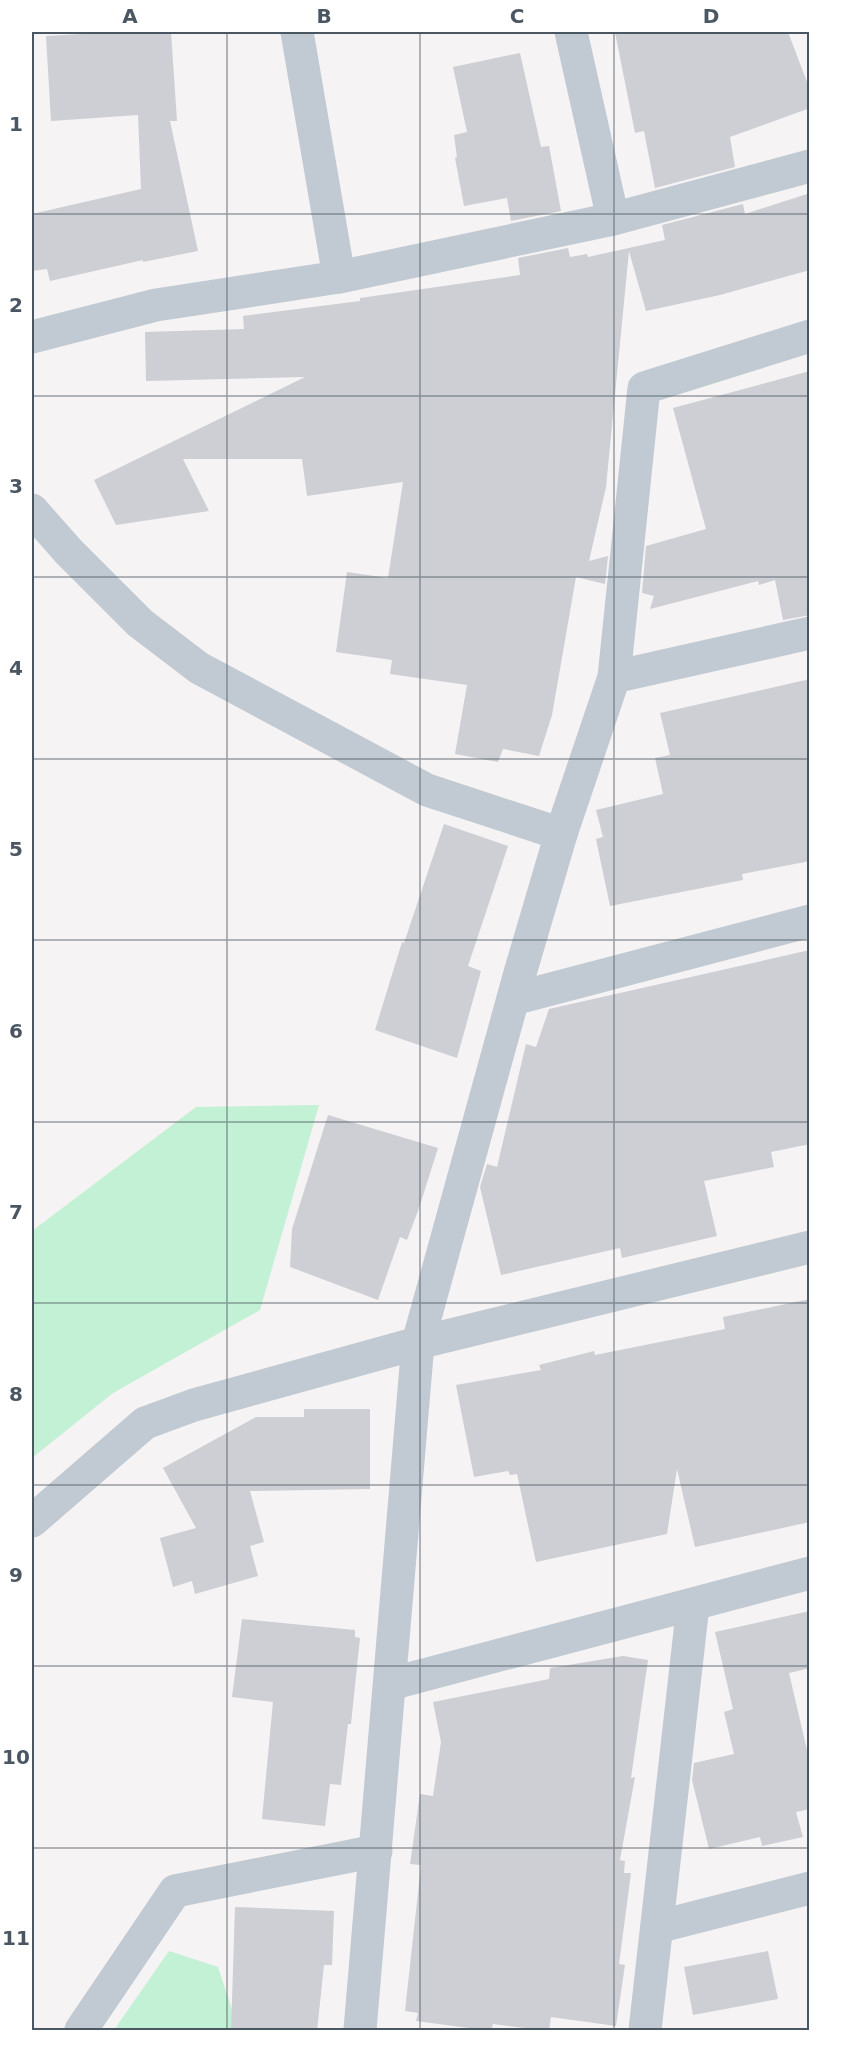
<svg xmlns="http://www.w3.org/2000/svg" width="841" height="2062" font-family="'DejaVu Sans',sans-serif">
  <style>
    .green { fill: #c3f1d5 }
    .building { fill: #cdcfd5 }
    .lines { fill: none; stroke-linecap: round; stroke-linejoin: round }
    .minor { stroke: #c1cad2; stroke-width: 33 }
    .grid { fill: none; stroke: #4a5661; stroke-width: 1.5; stroke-opacity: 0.55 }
    .neatline { fill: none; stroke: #4a5661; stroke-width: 2 }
    .grid-label { font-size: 20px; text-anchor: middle; font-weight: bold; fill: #4a5661 }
  </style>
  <rect width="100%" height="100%" fill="#f5f3f3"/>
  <g class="green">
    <path d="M 319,1105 L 260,1310 L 113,1393 L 32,1458 L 32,1231 L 196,1107 Z"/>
    <path d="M 169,1951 L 218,1967 L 237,2025 L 236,2030 L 114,2030 Z"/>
  </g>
  <g class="building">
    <path d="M 117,32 L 171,32 L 177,121 L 170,121 L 198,251 L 143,262 L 143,260 L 50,281 L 47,269 L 32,271 L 32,214 L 141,189 L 138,115 L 51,121 L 46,36 Z"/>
    <path d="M 615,32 L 788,32 L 810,90 L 810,108 L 730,137 L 735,167 L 655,188 L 644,131 L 635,133 Z"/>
    <path d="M 520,53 L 541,147 L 549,146 L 561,211 L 511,221 L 507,198 L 464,206 L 455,158 L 457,157 L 454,135 L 467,132 L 453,67 Z"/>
    <path d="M 810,193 L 810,270 L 720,295 L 646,311 L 629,251 L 606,487 L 589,561 L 608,556 L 605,584 L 576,577 L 552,715 L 539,756 L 503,749 L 498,762 L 455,754 L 467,685 L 390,674 L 392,660 L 336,652 L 347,572 L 388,578 L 403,482 L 307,496 L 302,459 L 183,459 L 209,511 L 116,525 L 94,480 L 305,377 L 146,381 L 145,332 L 244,329 L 243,316 L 360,301 L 360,298 L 520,275 L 518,258 L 568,248 L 570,257 L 587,254 L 588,257 L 665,240 L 662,225 L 743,204 L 745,214 Z"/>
    <path d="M 810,371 L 810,615 L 783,620 L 775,580 L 759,585 L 758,581 L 650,609 L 654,596 L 642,593 L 646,546 L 706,529 L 673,408 Z"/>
    <path d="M 810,679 L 810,861 L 742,874 L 743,880 L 610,906 L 596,839 L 603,837 L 596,810 L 663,794 L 655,758 L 670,755 L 660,713 Z"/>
    <path d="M 444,824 L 508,846 L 468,966 L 481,971 L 457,1058 L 375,1030 L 402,942 L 404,943 Z"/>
    <path d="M 810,950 L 810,1144 L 771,1152 L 774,1167 L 704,1181 L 717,1236 L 622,1258 L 620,1248 L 501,1275 L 480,1187 L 487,1164 L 497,1167 L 526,1044 L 536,1047 L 549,1009 Z"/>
    <path d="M 328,1115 L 438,1148 L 419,1208 L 407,1240 L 400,1237 L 378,1300 L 290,1267 L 292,1229 Z"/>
    <path d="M 810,1299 L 810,1522 L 695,1547 L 677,1469 L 667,1534 L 536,1562 L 517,1474 L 510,1475 L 508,1471 L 474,1477 L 456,1385 L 541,1370 L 539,1365 L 594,1351 L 595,1355 L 725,1329 L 723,1317 Z"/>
    <path d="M 304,1409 L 370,1409 L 370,1489 L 250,1491 L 264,1542 L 250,1546 L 258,1576 L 195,1594 L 192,1581 L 173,1587 L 160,1538 L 196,1528 L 163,1468 L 256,1417 L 304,1417 Z"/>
    <path d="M 810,1611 L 810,1668 L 789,1673 L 810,1763 L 810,1809 L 796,1812 L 803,1837 L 762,1846 L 760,1837 L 709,1849 L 692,1780 L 694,1763 L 734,1754 L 724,1712 L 733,1709 L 715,1632 Z"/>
    <path d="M 242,1619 L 355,1630 L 355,1637 L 360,1638 L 351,1724 L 348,1724 L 341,1785 L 330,1784 L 325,1826 L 262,1819 L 273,1702 L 232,1697 Z"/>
    <path d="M 623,1656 L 648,1660 L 631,1778 L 635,1777 L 620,1860 L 625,1861 L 624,1873 L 631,1873 L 619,1964 L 625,1965 L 616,2026 L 551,2017 L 549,2031 L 493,2024 L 491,2031 L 416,2021 L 418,2013 L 405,2011 L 421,1865 L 410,1864 L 420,1794 L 433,1796 L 441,1742 L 433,1702 L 549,1679 L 550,1668 Z"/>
    <path d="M 235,1907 L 334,1911 L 332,1965 L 324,1965 L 317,2031 L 231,2031 Z"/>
    <path d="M 768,1951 L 778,1999 L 693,2015 L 684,1967 Z"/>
  </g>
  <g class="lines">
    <g class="minor">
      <path d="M 297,32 L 339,277"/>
      <path d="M 571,32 L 613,219"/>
      <path d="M 32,337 L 156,305 L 339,277 L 613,219 L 810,166"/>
      <path d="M 32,510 L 69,552 L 140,623 L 199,668 L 427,790 L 561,834"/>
      <path d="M 614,677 L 810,633"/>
      <path d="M 513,999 L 810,921"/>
      <path d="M 32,1521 L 145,1423 L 194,1405 L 418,1343 L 810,1247"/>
      <path d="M 390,1684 L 810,1573"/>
      <path d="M 657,1927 L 810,1888"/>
      <path d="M 81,2030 L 175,1891 L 376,1851"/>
      <path d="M 360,2030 L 418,1343 L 520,973 L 561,834 L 614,677 L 644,388 L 810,336"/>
      <path d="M 645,2030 L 693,1605"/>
    </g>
  </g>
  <path class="grid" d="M 227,32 L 227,2030M 420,32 L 420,2030M 614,32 L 614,2030M 32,214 L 810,214M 32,396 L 810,396M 32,577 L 810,577M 32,759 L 810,759M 32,940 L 810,940M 32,1122 L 810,1122M 32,1303 L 810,1303M 32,1485 L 810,1485M 32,1666 L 810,1666M 32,1848 L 810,1848"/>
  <rect width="841" height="2062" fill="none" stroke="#ffffff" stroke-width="66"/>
  <rect x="33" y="33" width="775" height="1996" class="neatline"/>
  <g class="grid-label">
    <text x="130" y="23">A</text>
    <text x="324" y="23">B</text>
    <text x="517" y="23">C</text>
    <text x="711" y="23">D</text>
    <text x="16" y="131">1</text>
    <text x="16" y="312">2</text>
    <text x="16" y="493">3</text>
    <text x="16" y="675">4</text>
    <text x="16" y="856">5</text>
    <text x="16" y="1038">6</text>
    <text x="16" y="1219">7</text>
    <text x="16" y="1401">8</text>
    <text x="16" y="1582">9</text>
    <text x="16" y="1764">10</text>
    <text x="16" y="1945">11</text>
  </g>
</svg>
